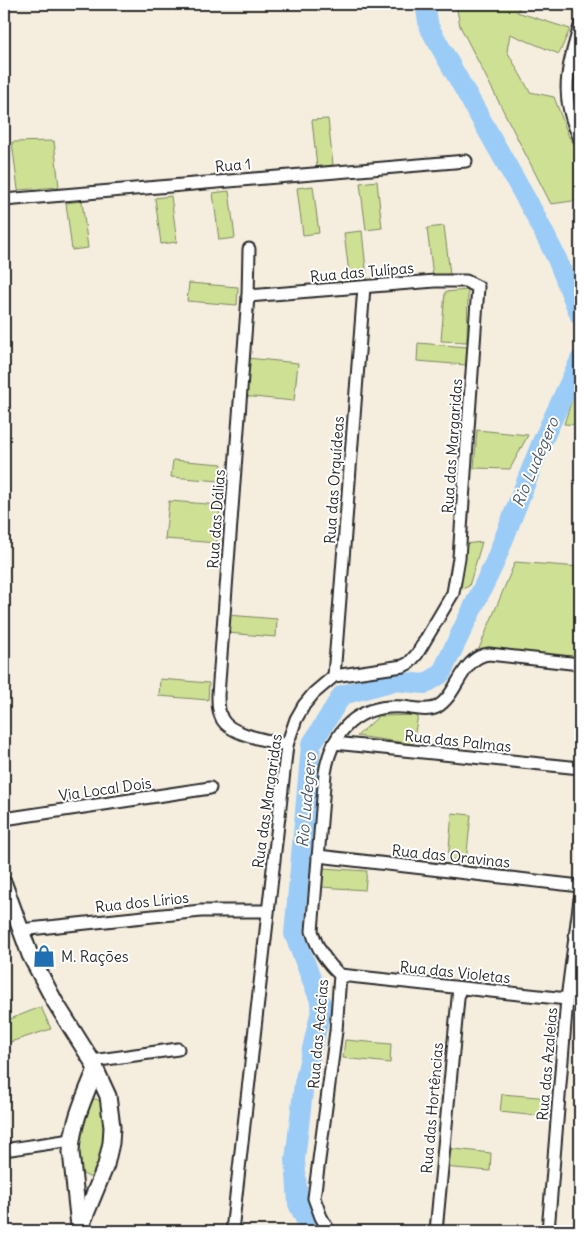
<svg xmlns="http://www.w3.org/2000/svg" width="584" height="1235" font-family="Delius,sans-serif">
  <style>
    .green { fill: #cee094; stroke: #7c8660 }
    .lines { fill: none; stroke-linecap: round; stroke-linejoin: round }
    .river { stroke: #9bccf7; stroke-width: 20 }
    .street-casing { stroke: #2b2b2b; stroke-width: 15 }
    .secondary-casing { stroke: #2b2b2b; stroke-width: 19 }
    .street { stroke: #fff; stroke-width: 11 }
    .secondary { stroke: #fff; stroke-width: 15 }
    .labels { text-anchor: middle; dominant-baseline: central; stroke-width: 4; stroke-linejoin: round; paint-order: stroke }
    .street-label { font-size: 15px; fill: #2b2b2b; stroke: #fff }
    .poi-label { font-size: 15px; fill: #2b2b2b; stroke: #fff; text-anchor: start }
    .water-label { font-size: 16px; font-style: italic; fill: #4d5b68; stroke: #fff }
  </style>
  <rect width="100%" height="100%" fill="#f5eedf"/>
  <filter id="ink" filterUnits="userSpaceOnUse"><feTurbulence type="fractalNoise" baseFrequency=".02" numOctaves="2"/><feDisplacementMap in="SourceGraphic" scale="10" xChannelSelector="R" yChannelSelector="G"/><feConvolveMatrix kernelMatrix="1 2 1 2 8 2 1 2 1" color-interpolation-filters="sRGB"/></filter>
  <g filter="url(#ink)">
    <g class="green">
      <path d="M 456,4 L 521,4 L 517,12 L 570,29 L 559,54 L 510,34 L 507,51 L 530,92 L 554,97 L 569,137 L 580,152 L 580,200 L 551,204 L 460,26 Z"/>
      <path d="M 580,40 L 580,124 C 569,95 573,69 580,40 Z"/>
      <path d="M 328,119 L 333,165 L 317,167 L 312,120 Z"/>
      <path d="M 54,141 L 59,187 L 18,190 L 12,142 Z"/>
      <path d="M 377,181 L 382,228 L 366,230 L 360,183 Z"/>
      <path d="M 313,186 L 319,233 L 303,235 L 297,188 Z"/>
      <path d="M 229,191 L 235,238 L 219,240 L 213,193 Z"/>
      <path d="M 171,196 L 177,242 L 161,244 L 155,198 Z"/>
      <path d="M 82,201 L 88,248 L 72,250 L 66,203 Z"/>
      <path d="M 444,226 L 450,274 L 433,276 L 427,228 Z"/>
      <path d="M 362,231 L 367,279 L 350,281 L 344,233 Z"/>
      <path d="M 189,283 L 238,287 L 237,305 L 187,301 Z"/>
      <path d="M 468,290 L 467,342 L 441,341 L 445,292 Z"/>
      <path d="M 418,343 L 467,347 L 466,365 L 417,361 Z"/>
      <path d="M 247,358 L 298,363 L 294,401 L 243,396 Z"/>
      <path d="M 580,374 L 580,425 L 564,424 Z"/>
      <path d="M 477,430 L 528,435 L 510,469 L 474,468 Z"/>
      <path d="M 173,460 L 222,464 L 220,481 L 171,477 Z"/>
      <path d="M 169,501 L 220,505 L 217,543 L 165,539 Z"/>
      <path d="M 482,542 L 469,586 L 460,590 L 464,544 Z"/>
      <path d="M 515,562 L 580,567 L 580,661 L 478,651 Z"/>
      <path d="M 228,615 L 277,619 L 276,637 L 227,633 Z"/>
      <path d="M 160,679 L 209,683 L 208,700 L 159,696 Z"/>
      <path d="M 418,715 L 413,744 L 357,736 L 379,716 Z"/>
      <path d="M 452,813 L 471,815 L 466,861 L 448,860 Z"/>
      <path d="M 323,868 L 367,871 L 365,890 L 322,887 Z"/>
      <path d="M 41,1007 L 51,1029 L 4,1044 L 4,1019 L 5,1021 Z"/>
      <path d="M 345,1040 L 391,1044 L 390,1063 L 343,1058 Z"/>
      <path d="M 502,1094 L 549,1098 L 547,1117 L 500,1112 Z"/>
      <path d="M 96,1099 L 102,1102 L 105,1122 L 103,1154 L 94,1176 L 89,1177 L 83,1174 C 72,1150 82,1124 91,1100 Z"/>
      <path d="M 445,1148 L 491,1153 L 490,1171 L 443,1167 Z"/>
    </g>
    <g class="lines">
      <g class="river">
        <path d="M 425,4 L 429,27 L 534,213 L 557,259 L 580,316"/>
        <path d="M 311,1231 L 298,1204 L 295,1160 L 304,1083 L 322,1006 L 294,934 L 311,745 L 342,695 L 394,681 L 425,684 L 441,674 L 494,564 L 541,444 L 580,360"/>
      </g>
      <defs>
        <g id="street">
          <path d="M 580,26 C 567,70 559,96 580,139"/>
          <path d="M 4,200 L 466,161"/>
          <path d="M 249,249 L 248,296 L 218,695 C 218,703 218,712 222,719 C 230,735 270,741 287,745"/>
          <path d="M 334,676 L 364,287"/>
          <path d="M 334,743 L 580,768"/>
          <path d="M 4,819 L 210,788"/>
          <path d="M 318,856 L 580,886"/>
          <path d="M 20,930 L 201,911 L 267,911"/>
          <path d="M 340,975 L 567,999"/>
          <path d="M 92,1061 L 178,1049"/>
          <path d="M 4,1150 L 71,1140"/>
          <path d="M 232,1231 L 287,745 L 296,719 L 304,705 L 314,693 L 334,676 L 403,666 L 409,663 L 417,654 L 453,593 L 459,558 L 478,287 L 466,281 L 435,281 L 248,296"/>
          <path d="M 329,1231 L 321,1217 L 314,1198 L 336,1031 L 340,975 C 326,962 317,949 312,931 L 325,773 C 332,730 358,704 403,707 C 414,708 427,712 437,707 C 459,694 461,657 489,654 L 580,664"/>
          <path d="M 436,1231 L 459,988"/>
          <path d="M 548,1231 L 567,999 L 580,899"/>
        </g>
        <g id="secondary">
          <path d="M 4,884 L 30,955 L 55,1002 L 92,1061 L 108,1096 L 112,1127 L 111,1143 L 106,1165 L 79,1231"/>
          <path d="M 79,1226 L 71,1152 C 72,1123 85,1096 96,1069"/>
        </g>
      </defs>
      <use href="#street" class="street-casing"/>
      <use href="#secondary" class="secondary-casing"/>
      <use href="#street" class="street"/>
      <use href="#secondary" class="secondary"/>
    </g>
  </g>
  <defs>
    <symbol id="shop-bare" viewBox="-9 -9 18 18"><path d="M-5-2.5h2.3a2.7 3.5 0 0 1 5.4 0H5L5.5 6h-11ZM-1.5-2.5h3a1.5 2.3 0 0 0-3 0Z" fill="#1f6fb2" stroke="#fff" stroke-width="2.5" paint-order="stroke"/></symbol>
  </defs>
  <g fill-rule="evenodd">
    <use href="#shop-bare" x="28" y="940" width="32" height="32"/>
  </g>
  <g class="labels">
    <g class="street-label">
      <text transform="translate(233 165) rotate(-5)">Rua 1</text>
      <text transform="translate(362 272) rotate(-5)">Rua das Tulípas</text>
      <text transform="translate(452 446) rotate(-86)">Rua das Margaridas</text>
      <text transform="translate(334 480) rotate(-86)">Rua das Orquídeas</text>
      <text transform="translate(216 519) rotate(-86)">Rua das Dálias</text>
      <text transform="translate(458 741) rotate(6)">Rua das Palmas</text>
      <text transform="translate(105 789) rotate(-8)">Via Local Dois</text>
      <text transform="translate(267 801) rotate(-82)">Rua das Margaridas</text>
      <text transform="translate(451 856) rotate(6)">Rua das Oravinas</text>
      <text transform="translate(142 902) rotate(-6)">Rua dos Lírios</text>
      <text transform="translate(455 972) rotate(6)">Rua das Violetas</text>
      <text transform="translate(318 1034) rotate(-85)">Rua das Acácias</text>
      <text transform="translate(547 1064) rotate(-85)">Rua das Azaleias</text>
      <text transform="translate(432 1108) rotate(-85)">Rua das Hortências</text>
    </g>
    <g class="poi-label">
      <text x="61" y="956">M. Rações</text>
    </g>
    <g class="water-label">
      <text transform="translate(535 462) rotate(-67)">Rio Ludegero</text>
      <text transform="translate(306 800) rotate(-85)">Rio Ludegero</text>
    </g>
  </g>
  <rect width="584" height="1235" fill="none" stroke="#fff" stroke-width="20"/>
  <rect x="10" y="10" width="564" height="1215" fill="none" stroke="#2b2b2b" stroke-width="2" filter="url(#ink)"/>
</svg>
